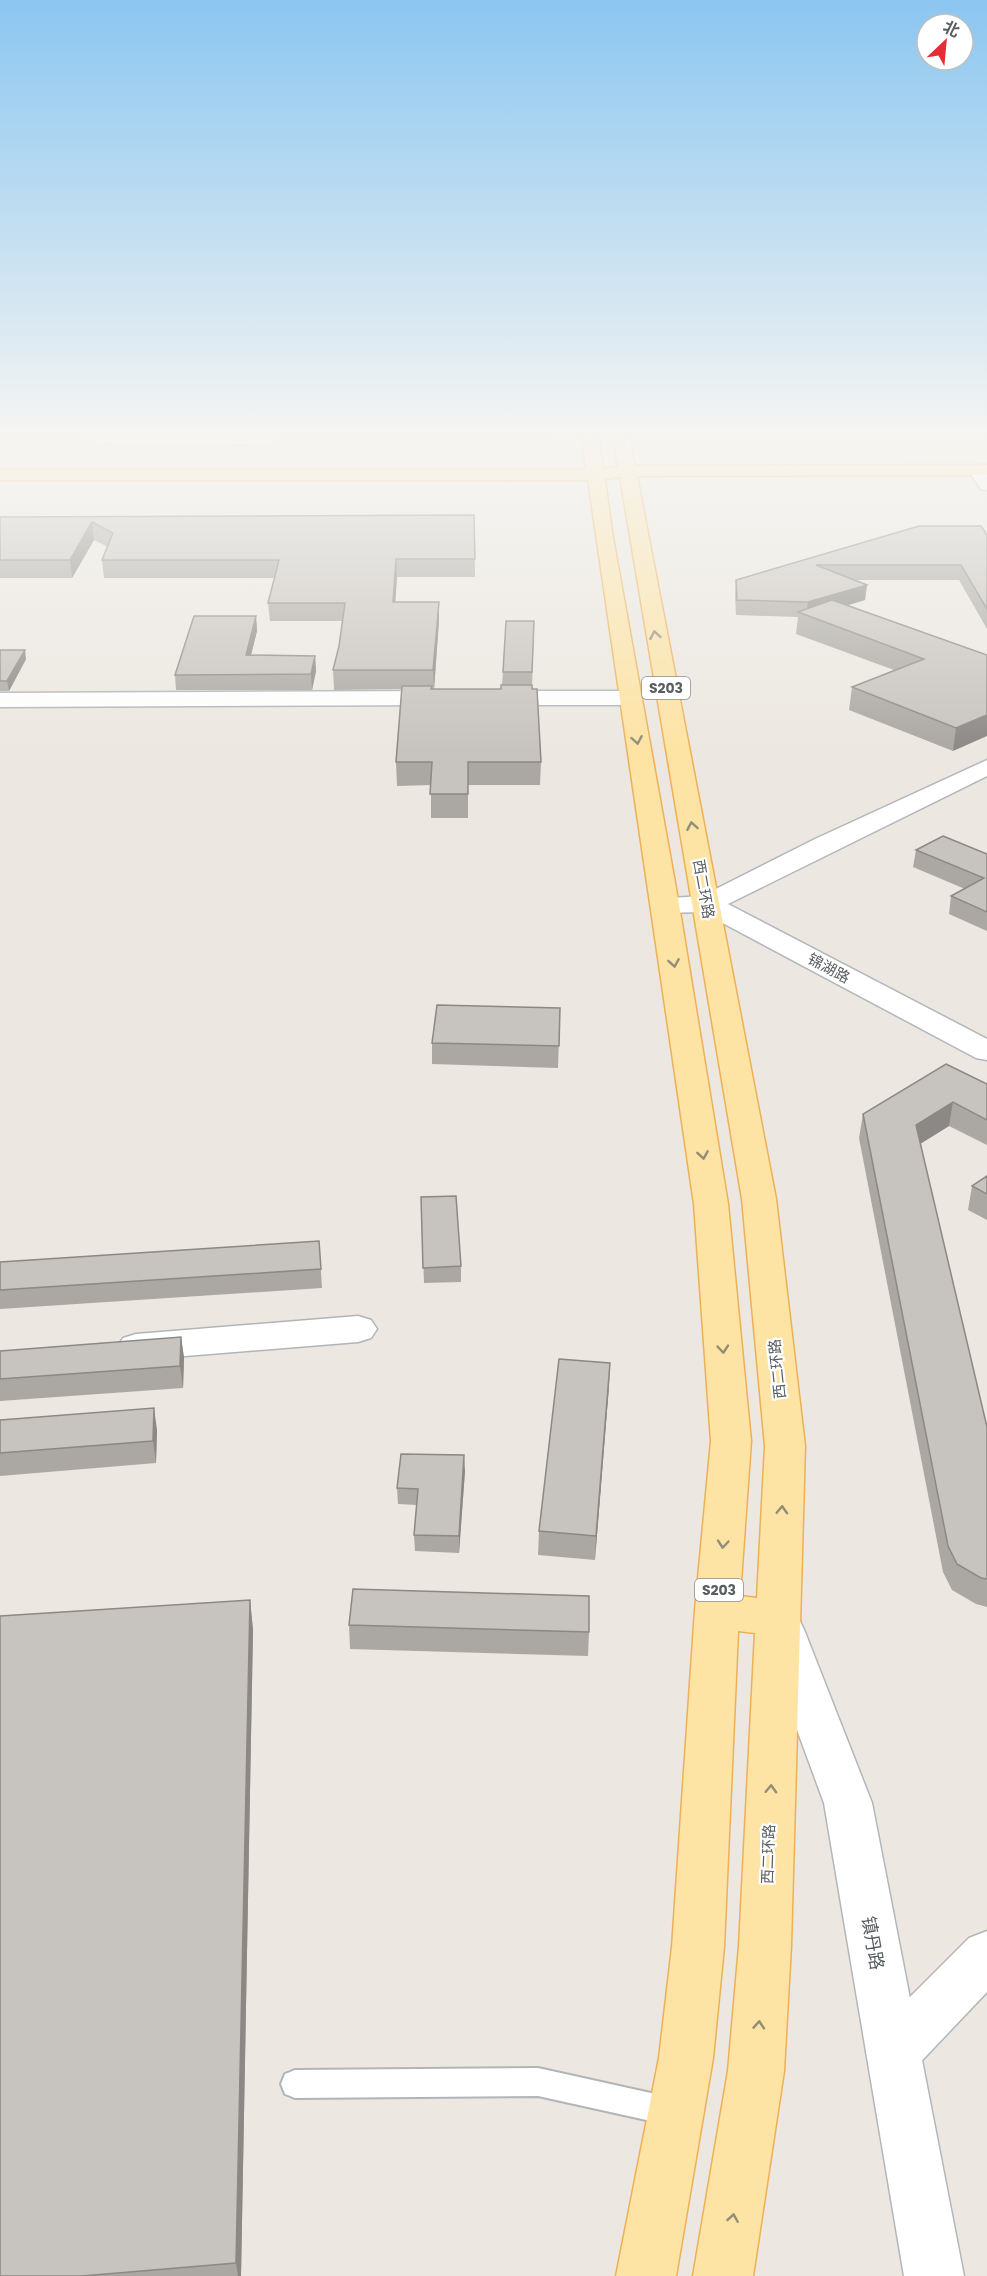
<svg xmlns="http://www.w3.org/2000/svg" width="987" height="2276" font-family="Poppins,'Noto Sans SC',sans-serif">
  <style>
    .education { fill: #dcd7cf }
    .water { fill: #9fe0fd }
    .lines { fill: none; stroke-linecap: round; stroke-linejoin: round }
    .lane-casing { stroke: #b1b5b8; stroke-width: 4 }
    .street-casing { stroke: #b1b5b8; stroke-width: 3 }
    .secondary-casing { stroke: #b2b7bb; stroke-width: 3 }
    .primary-casing { stroke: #eeb057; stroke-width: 3 }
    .lane { fill: #fff; fill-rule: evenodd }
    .street { fill: #fff; fill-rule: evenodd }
    .secondary { fill: #fff; fill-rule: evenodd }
    .primary { fill: #fde3a4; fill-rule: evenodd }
    .wall { fill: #aba8a3 }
    .shaded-wall { fill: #8b8885 }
    .building { fill: #c7c3be; stroke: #8b8885; stroke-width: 1.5 }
    .oneway { stroke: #928d78 }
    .labels { text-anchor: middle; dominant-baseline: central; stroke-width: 4.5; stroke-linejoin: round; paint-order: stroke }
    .shield { fill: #fff; stroke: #8b8e90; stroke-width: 1.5 }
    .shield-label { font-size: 14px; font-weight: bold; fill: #595e61 }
    .street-label { font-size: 15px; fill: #595e61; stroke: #fff }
    .near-street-label { font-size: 18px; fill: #595e61; stroke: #fff }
  </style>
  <rect width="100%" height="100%" fill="#ece8e1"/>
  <path class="education" d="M 0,432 L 550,432 L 552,446 L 513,451 L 0,453 Z"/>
  <path class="water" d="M 671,432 L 934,432 L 941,439 L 941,444 L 849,445 L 844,438 L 854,438 L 851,433 L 776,433 L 767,436 L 766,438 L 775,440 L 777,446 L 734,447 L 676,439 L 669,434 Z"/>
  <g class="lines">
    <defs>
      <path id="lane" d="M 538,2068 L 669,2097 L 679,2101 L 683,2111 L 679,2121 L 669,2125 L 538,2096 L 295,2098 L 285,2094 L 281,2084 L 285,2074 L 295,2070 Z"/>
      <g id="street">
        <path d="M 58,432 L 287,432 L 278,441 L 258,444 C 226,444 75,450 58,432 Z"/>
        <path d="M 445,691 L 453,693 L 456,698 L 453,703 L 445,705 L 0,707 L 0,693 Z"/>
        <path d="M 494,691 L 629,691 L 637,693 L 640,698 L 637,703 L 629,705 L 494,705 L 486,703 L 483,698 L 486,693 Z"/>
        <path d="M 358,1316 L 371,1320 L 377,1329 L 371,1338 L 358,1342 L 136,1360 L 123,1356 L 117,1347 L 123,1338 L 136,1334 Z"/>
        <path d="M 987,1931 L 987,1992 L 912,2071 L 893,2079 L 874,2071 L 866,2052 L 874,2033 L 969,1938 Z"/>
      </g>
      <g id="secondary">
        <path d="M 977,465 L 983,466 L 987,472 L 987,490 L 981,489 L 968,470 L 971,466 Z"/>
        <path d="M 987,760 L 987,776 L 728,904 L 987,1039 L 987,1060 L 976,1058 L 702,912 L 665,913 L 655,911 L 651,905 L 655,899 L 702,896 L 815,839 Z"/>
        <path d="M 783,1614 L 799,1619 L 805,1632 L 872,1803 L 964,2276 L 904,2276 L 824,1803 L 761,1632 L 767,1619 Z"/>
      </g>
      <path id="primary" d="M 582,432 L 598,432 L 603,469 L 618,467 L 612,432 L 628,432 L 635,466 L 987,465 L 987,475 L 637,476 L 776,1199 L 805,1446 L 791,1946 L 784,2071 L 753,2276 L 693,2276 L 728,2071 L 739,1946 L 755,1633 L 738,1631 L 724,1947 L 713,2058 L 676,2276 L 616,2276 L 659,2058 L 672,1947 L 695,1610 L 711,1441 L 694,1204 L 588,480 L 0,480 L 0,470 L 586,470 ZM 620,477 L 742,1199 L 765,1446 L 757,1598 L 740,1596 L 751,1441 L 728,1204 L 679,905 L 612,532 L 605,479 Z"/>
    </defs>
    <use href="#lane" class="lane-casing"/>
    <use href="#street" class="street-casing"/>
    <use href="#secondary" class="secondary-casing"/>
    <use href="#primary" class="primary-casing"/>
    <use href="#lane" class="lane"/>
    <use href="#street" class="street"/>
    <use href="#secondary" class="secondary"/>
    <use href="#primary" class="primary"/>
  </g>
  <g class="wall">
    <path d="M 474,515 L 475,577 L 397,577 L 395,602 L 439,602 L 439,621 L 434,689 L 501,689 L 502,685 L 503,672 L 534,621 L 532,689 L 541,762 L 540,785 L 468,785 L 468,818 L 431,818 L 431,785 L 397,786 L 396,762 L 402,689 L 334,690 L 333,670 L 339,646 L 342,621 L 270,621 L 268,603 L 275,578 L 104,578 L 102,560 L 108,547 L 94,540 L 72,578 L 0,578 L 0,517 Z"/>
    <path d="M 919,526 L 987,535 L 987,629 L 959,580 L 855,580 L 867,585 L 865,600 L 848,605 L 987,655 L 953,751 L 849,710 L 852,687 L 894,670 L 796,634 L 798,617 L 736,615 L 735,595 L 736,580 Z"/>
    <path d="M 256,616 L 257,631 L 251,655 L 315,656 L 316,671 L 312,690 L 176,690 L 175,675 Z"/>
    <path d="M 0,650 L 26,659 L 9,691 L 0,691 Z"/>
    <path d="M 916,850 L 987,854 L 987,931 L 949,914 L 951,896 L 965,889 L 913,867 Z"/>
    <path d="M 560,1008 L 558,1068 L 432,1064 L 432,1043 Z"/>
    <path d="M 987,1084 L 987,1145 L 949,1126 L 920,1144 L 987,1427 L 987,1607 L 976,1604 L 952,1590 L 943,1572 L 859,1138 L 863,1114 Z"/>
    <path d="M 987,1176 L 987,1220 L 968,1210 L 972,1186 Z"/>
    <path d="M 421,1197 L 461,1266 L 461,1282 L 424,1283 Z"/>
    <path d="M 319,1241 L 322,1288 L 0,1309 L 0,1262 Z"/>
    <path d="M 181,1337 L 184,1358 L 183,1388 L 0,1401 L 0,1351 Z"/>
    <path d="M 609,1386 L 595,1560 L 538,1555 L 539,1531 Z"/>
    <path d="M 0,1420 L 157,1430 L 156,1463 L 0,1476 Z"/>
    <path d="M 465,1471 L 459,1553 L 415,1551 L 414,1535 L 417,1505 L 398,1504 L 397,1488 Z"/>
    <path d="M 250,1600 L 253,1630 L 241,2276 L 0,2276 Z"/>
    <path d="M 349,1625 L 589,1632 L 588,1656 L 350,1649 Z"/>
  </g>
  <g class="shaded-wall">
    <path d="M 92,522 L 94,540 L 72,578 L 70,560 Z"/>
    <path d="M 396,559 L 397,577 L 394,621 L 393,602 Z"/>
    <path d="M 867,585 L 865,600 L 809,617 L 806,615 L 808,602 Z"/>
    <path d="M 439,602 L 439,621 L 434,689 L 433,670 Z"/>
    <path d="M 256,616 L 257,631 L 247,671 L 246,655 Z"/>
    <path d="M 25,650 L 26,659 L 9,691 L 7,681 Z"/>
    <path d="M 315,656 L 316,671 L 312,690 L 311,674 Z"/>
    <path d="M 987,715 L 987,736 L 953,751 L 956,728 Z"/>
    <path d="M 953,1102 L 949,1126 L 912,1149 L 916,1125 Z"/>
    <path d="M 181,1337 L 184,1358 L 183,1388 L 180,1366 Z"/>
    <path d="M 610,1363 L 609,1386 L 595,1560 L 596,1536 Z"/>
    <path d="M 154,1408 L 157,1430 L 156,1463 L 153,1441 Z"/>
    <path d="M 464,1455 L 465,1471 L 459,1553 L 459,1536 Z"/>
    <path d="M 250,1600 L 253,1630 L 241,2276 L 238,2276 L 236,2263 Z"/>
  </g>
  <g class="building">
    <path d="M 474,515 L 475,559 L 396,559 L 393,602 L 439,602 L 433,670 L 333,670 L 339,646 L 345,603 L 268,603 L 279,560 L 102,560 L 113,533 L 92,522 L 70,560 L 0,560 L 0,517 Z"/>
    <path d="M 919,526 L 981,526 L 987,535 L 987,609 L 961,565 L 816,565 L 867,585 L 808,602 L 737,600 L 736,580 Z"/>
    <path d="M 832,600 L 987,655 L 987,715 L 956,728 L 852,687 L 924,659 L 798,612 Z"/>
    <path d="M 194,616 L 256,616 L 246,655 L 315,656 L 311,674 L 175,675 Z"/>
    <path d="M 506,621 L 534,621 L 532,672 L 503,672 Z"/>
    <path d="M 0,650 L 25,650 L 7,681 L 0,681 Z"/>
    <path d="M 501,685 L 532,685 L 532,689 L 537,689 L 541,762 L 468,762 L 468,794 L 430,794 L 432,762 L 396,762 L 402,686 L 432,686 L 431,689 L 501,689 Z"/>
    <path d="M 943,836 L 987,854 L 987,912 L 951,896 L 984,878 L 916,850 Z"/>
    <path d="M 437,1005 L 560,1008 L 559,1046 L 432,1043 Z"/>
    <path d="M 946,1064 L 987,1084 L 987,1120 L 953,1102 L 916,1125 L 987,1427 L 987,1579 L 981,1578 L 957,1564 L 948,1546 L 863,1114 Z"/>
    <path d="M 987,1176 L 987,1194 L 972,1186 Z"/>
    <path d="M 456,1196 L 461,1266 L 423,1268 L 421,1197 Z"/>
    <path d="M 319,1241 L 321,1269 L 0,1290 L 0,1262 Z"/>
    <path d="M 181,1337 L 180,1366 L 0,1379 L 0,1351 Z"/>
    <path d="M 559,1359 L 610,1363 L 596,1536 L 539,1531 Z"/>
    <path d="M 154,1408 L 153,1441 L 0,1453 L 0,1420 Z"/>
    <path d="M 401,1454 L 464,1455 L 459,1536 L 414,1535 L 418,1489 L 397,1488 Z"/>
    <path d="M 353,1589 L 589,1596 L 589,1632 L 349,1625 Z"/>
    <path d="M 250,1600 L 236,2263 L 82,2276 L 0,2276 L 0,1616 Z"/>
  </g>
  <defs><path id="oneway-chevron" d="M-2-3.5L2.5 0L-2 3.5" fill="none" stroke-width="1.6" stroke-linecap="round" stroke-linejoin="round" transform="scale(1.5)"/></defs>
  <g class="oneway">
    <use href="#oneway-chevron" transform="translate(655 635) rotate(-100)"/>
    <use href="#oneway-chevron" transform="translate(637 740) rotate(80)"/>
    <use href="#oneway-chevron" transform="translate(692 826) rotate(-100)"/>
    <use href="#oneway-chevron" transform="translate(674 963) rotate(81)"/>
    <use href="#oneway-chevron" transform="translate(703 1155) rotate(81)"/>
    <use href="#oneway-chevron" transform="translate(723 1349) rotate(85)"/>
    <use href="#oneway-chevron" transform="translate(782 1510) rotate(-88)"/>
    <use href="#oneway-chevron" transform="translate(723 1544) rotate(95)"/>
    <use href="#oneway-chevron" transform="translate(771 1789) rotate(-88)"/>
    <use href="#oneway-chevron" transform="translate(759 2025) rotate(-86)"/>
    <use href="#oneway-chevron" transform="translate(733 2218) rotate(-81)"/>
  </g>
  <linearGradient id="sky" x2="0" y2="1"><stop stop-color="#8bc6f0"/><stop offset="0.58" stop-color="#f6f5f2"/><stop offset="1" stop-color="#f6f5f2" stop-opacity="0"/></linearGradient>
  <rect width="987" height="751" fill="url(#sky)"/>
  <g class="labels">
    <g class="shield">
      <rect x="642" y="677" width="48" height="22" rx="4.5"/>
      <rect x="695" y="1579" width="48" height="22" rx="4.5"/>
    </g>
    <g class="shield-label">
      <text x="666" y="688">S203</text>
      <text x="719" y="1590">S203</text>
    </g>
    <g class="street-label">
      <text transform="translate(704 889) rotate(80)">西二环路</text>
      <text transform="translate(829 968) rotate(28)">锦湖路</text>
      <text transform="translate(777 1369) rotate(-96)">西二环路</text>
      <text transform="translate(768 1854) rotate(-88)">西二环路</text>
    </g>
    <g class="near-street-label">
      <text transform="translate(873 1943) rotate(80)">镇丹路</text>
    </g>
  </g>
  <g transform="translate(945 42) rotate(26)"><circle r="28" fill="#ffffff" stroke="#bdbfc0" stroke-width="1.5"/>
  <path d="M0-4.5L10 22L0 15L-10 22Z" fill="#e52d37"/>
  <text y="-9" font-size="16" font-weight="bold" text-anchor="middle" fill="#595e61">北</text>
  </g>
</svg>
